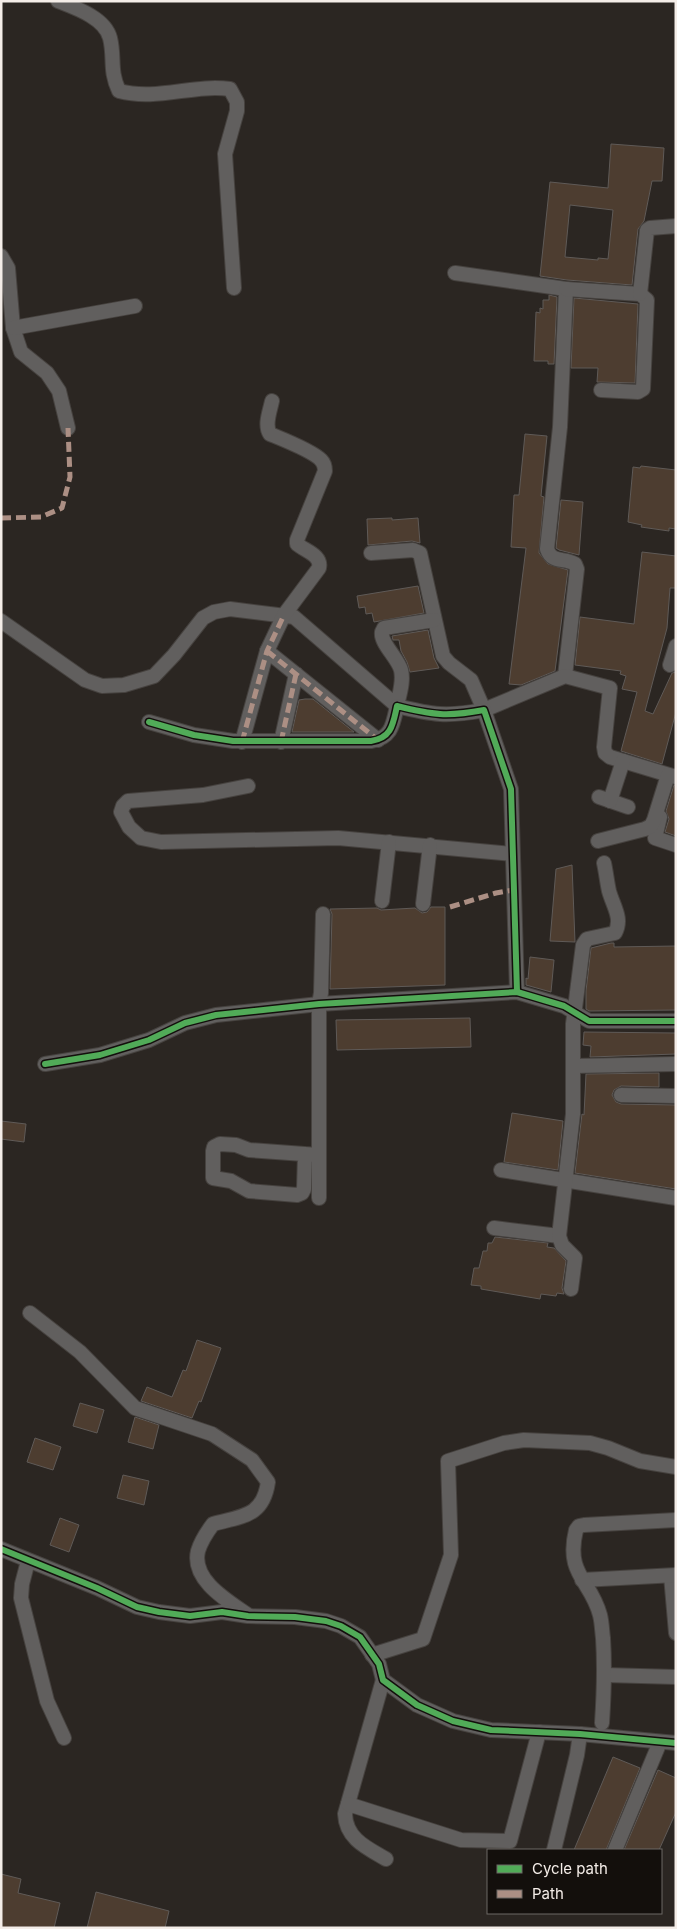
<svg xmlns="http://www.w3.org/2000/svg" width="677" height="1929" font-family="Inter,sans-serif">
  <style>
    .building { fill: #4d3d30; stroke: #5f5a57; fill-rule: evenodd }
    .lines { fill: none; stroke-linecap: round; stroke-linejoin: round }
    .street-casing { stroke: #46423f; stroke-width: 16 }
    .street { stroke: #615f5e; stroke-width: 14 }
    .quiet { stroke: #ac8f84; stroke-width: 5; stroke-dasharray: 10 5; stroke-linecap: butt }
    .cycleway-casing { stroke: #130f0c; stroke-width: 9 }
    .cycleway { stroke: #51ab58; stroke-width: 6 }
  </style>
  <rect width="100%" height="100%" fill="#2b2622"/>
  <g class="building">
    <path d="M 611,144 L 664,148 L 662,181 L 652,181 L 644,221 L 638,229 L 632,285 L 567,280 L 540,276 L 550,182 L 608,188 ZM 570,205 L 613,210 L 608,259 L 598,258 L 598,260 L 565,257 Z"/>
    <path d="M 549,295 L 557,297 L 554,364 L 548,364 L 548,361 L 534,361 L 536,312 L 540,313 L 540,308 L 543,309 L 543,300 L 549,300 Z"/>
    <path d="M 574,298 L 638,304 L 635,383 L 597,382 L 598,368 L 571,368 Z"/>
    <path d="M 525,434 L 547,436 L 541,496 L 544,497 L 539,553 L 548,564 L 568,570 L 555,671 L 521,685 L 509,684 L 526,548 L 511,547 L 514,495 L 519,495 Z"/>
    <path d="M 641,466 L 676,470 L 676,529 L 669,528 L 669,531 L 641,527 L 642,525 L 628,522 L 633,467 L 640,468 Z"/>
    <path d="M 561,500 L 583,502 L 579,555 L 559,550 L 556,548 Z"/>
    <path d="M 392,518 L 392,520 L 418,518 L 420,543 L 412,541 L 368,545 L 367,519 Z"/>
    <path d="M 642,552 L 676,556 L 676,588 L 670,588 L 667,628 L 645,711 L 653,714 L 672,673 L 676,672 L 676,712 L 662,764 L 621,751 L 637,692 L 622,689 L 626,676 L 620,674 L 621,671 L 575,665 L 580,617 L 634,624 Z"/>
    <path d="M 418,586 L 424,613 L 374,622 L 372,613 L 366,614 L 365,607 L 359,608 L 357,596 Z"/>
    <path d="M 428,630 L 434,658 L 439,668 L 410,672 L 407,662 L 401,651 L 399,640 L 393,640 L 392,636 Z"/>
    <path d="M 305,699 L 313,699 L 354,732 L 292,732 L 299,700 Z"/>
    <path d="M 674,785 L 676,786 L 676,836 L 665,832 L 669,819 L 666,811 Z"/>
    <path d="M 572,865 L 575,942 L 550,941 L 556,869 Z"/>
    <path d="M 431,907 L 445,907 L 445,985 L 330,989 L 332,914 L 330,909 L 377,908 L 381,910 L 415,908 L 422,913 L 427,912 Z"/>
    <path d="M 611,943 L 614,943 L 614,947 L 676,946 L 676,1010 L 589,1011 L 586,1009 L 586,991 L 591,948 Z"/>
    <path d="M 530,957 L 554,960 L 551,992 L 526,985 L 526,978 L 528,979 Z"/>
    <path d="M 470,1018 L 471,1047 L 337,1050 L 336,1020 Z"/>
    <path d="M 584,1032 L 676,1033 L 676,1054 L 590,1057 L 591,1046 L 583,1045 Z"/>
    <path d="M 659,1073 L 659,1087 L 621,1086 L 614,1090 L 612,1095 L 616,1102 L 621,1104 L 676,1105 L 676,1189 L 575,1173 L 582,1114 L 584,1115 L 586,1074 Z"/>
    <path d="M 512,1113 L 563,1121 L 558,1170 L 504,1162 Z"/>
    <path d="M 1,1121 L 26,1124 L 24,1142 L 1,1139 Z"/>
    <path d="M 495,1237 L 548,1243 L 547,1247 L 554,1248 L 566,1261 L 562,1288 L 564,1294 L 557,1293 L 556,1296 L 541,1294 L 540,1299 L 481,1289 L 481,1286 L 471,1285 L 474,1268 L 479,1268 L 483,1251 L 487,1251 L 488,1243 L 492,1243 Z"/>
    <path d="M 197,1340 L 221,1348 L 201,1402 L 199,1401 L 192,1418 L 141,1401 L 147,1387 L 172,1397 L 183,1370 L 186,1371 Z"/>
    <path d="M 80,1403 L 104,1410 L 97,1433 L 73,1426 Z"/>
    <path d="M 135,1417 L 159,1425 L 153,1449 L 128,1442 Z"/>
    <path d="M 35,1438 L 61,1447 L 53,1470 L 27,1462 Z"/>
    <path d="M 123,1475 L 149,1481 L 144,1505 L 117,1498 Z"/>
    <path d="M 60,1518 L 79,1525 L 69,1552 L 50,1545 Z"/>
    <path d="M 613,1757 L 640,1768 L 606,1850 L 574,1850 Z"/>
    <path d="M 658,1770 L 676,1778 L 676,1812 L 659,1850 L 624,1850 Z"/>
    <path d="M 1,1874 L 21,1879 L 18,1893 L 60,1903 L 54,1928 L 1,1928 Z"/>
    <path d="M 96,1892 L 169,1911 L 165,1928 L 87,1928 Z"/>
  </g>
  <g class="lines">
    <defs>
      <g id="street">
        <path d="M 58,1 C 76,8 105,18 110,38 C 115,58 109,70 119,91 C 157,101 193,84 230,89 L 237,102 L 237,111 L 225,154 L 234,288"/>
        <path d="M 1,256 L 8,268 L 13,328 L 21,352 L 47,373 L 59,391 L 68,428"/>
        <path d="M 455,273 L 566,289 L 560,427 L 547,549 C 552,564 564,557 575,564 L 577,569 L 565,676"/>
        <path d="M 566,289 L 640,294 L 647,300 L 643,389 L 638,392 L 601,390"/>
        <path d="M 640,294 L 647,230 L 650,228 L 676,226"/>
        <path d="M 13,328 L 135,306"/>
        <path d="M 371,553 L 413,550 L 420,553 L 443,656 L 449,663 L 471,680 L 484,710 L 565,676 L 610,688 L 604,747 L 605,753 L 610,757 L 676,777"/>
        <path d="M 1,621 L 85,680 L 102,686 L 124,685 L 154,676 L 174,655 L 203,618 L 214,612 L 230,609 L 294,617 L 397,706 C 399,695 404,682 401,670 C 398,658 380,643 382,632 L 384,628 L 434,620"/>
        <path d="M 267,651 L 378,740"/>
        <path d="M 670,665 L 676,646"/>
        <path d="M 149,722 L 194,735 L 233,741 L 371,741 C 392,738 393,724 397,706 C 433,715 447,717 484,710 L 511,789 L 517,992"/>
        <path d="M 242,742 L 267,651 L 284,615 L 319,568 C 322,555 305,551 297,544 L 297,540 L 325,471 C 325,466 324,463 321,460 C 313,451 282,439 270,434 C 264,425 270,411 272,401"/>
        <path d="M 281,742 L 296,674"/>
        <path d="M 248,786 L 203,795 L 128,801 L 123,806 L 121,812 L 129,827 L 141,838 L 161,842 L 338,838 L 512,854"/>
        <path d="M 599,797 L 628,807"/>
        <path d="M 610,801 L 623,761"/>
        <path d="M 660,817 L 655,838 L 676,845"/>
        <path d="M 598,841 L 645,829 L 651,826 L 654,820 L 668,775"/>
        <path d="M 382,901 L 389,842"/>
        <path d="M 423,904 L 430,845"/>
        <path d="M 45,1064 L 100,1055 L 149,1040 L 185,1023 L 216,1015 L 319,1004 L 517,992 L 564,1006 L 589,1021 L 676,1021"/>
        <path d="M 573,1066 L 676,1064"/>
        <path d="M 621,1095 L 676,1096"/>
        <path d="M 305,1154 L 304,1189 L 302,1193 L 297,1195 L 249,1191 L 231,1181 L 213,1178 L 213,1151 L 214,1147 L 220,1144 L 236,1145 L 249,1150 L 318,1155"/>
        <path d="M 501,1170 L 676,1198"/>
        <path d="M 319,1198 L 319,1004 L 321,993 L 323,914"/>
        <path d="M 494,1228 L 559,1236"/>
        <path d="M 571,1289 L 575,1258 L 562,1245 L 559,1236 L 573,1114 L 573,1024 L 583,945 L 587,939 L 615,933 C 623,918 613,906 609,891 C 607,882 606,872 604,863"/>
        <path d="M 30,1313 L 80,1352 L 135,1408 L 212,1434 L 252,1460 L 268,1482 C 263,1517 242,1516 213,1524 C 207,1532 201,1541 198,1551 C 191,1580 228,1601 248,1615"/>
        <path d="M 1,1549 L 97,1588 L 137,1607 L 159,1612 L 190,1616 L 222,1612 L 248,1616 L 295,1617 L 326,1621 L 341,1626 L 360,1637 L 379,1664 L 383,1680 L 417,1705 L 453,1721 L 491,1730 L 580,1734 L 676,1743"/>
        <path d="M 28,1561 L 22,1584 L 21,1598 L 47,1701 L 64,1738"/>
        <path d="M 671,1576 L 676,1633"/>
        <path d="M 582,1580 L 676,1575"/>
        <path d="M 372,1655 L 423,1639 L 451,1555 L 448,1461 L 504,1443 L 524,1440 L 590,1443 L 608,1448 L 640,1461 L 676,1467"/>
        <path d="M 605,1675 L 676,1677"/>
        <path d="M 383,1680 L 345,1814 C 346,1839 367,1848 386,1859"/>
        <path d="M 602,1723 C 604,1693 605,1668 603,1638 C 602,1631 602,1623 600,1615 C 591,1580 565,1575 576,1530 L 579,1526 L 584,1525 L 676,1520"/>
        <path d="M 348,1804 L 461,1840 L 510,1841 L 539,1732"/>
        <path d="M 554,1850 L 577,1755 L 580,1734"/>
        <path d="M 615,1850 L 660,1742"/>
      </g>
    </defs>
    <use href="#street" class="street-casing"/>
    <use href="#street" class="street"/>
    <g class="quiet">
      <path d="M 1,518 L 41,517 L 62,508 L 70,477 L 68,428"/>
      <path d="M 267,651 L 378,740"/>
      <path d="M 242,742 L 267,651 L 284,615"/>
      <path d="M 281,742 L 296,674"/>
      <path d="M 450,907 L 496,893 L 513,890"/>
    </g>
    <defs>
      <g id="cycleway">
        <path d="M 149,722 L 194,735 L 233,741 L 371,741 C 392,738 393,724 397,706 C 433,715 447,717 484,710 L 511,789 L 517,992"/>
        <path d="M 45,1064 L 100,1055 L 149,1040 L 185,1023 L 216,1015 L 319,1004 L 517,992 L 564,1006 L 589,1021 L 676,1021"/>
        <path d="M 1,1549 L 97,1588 L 137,1607 L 159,1612 L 190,1616 L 222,1612 L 248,1616 L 295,1617 L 326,1621 L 341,1626 L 360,1637 L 379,1664 L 383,1680 L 417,1705 L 453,1721 L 491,1730 L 580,1734 L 676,1743"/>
      </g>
    </defs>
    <use href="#cycleway" class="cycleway-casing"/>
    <use href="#cycleway" class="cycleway"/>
  </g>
  <rect width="677" height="1929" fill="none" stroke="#f4ede8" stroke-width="5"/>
  <rect x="487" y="1849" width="175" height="65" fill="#130f0c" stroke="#6d6864"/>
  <rect x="497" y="1865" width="25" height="8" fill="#51ab58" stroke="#6d6864"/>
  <text x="532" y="1874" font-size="15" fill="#f4ede8">Cycle path</text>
  <rect x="497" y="1890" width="25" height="8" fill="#ac8f84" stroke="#6d6864"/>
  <text x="532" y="1899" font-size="15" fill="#f4ede8">Path</text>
</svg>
